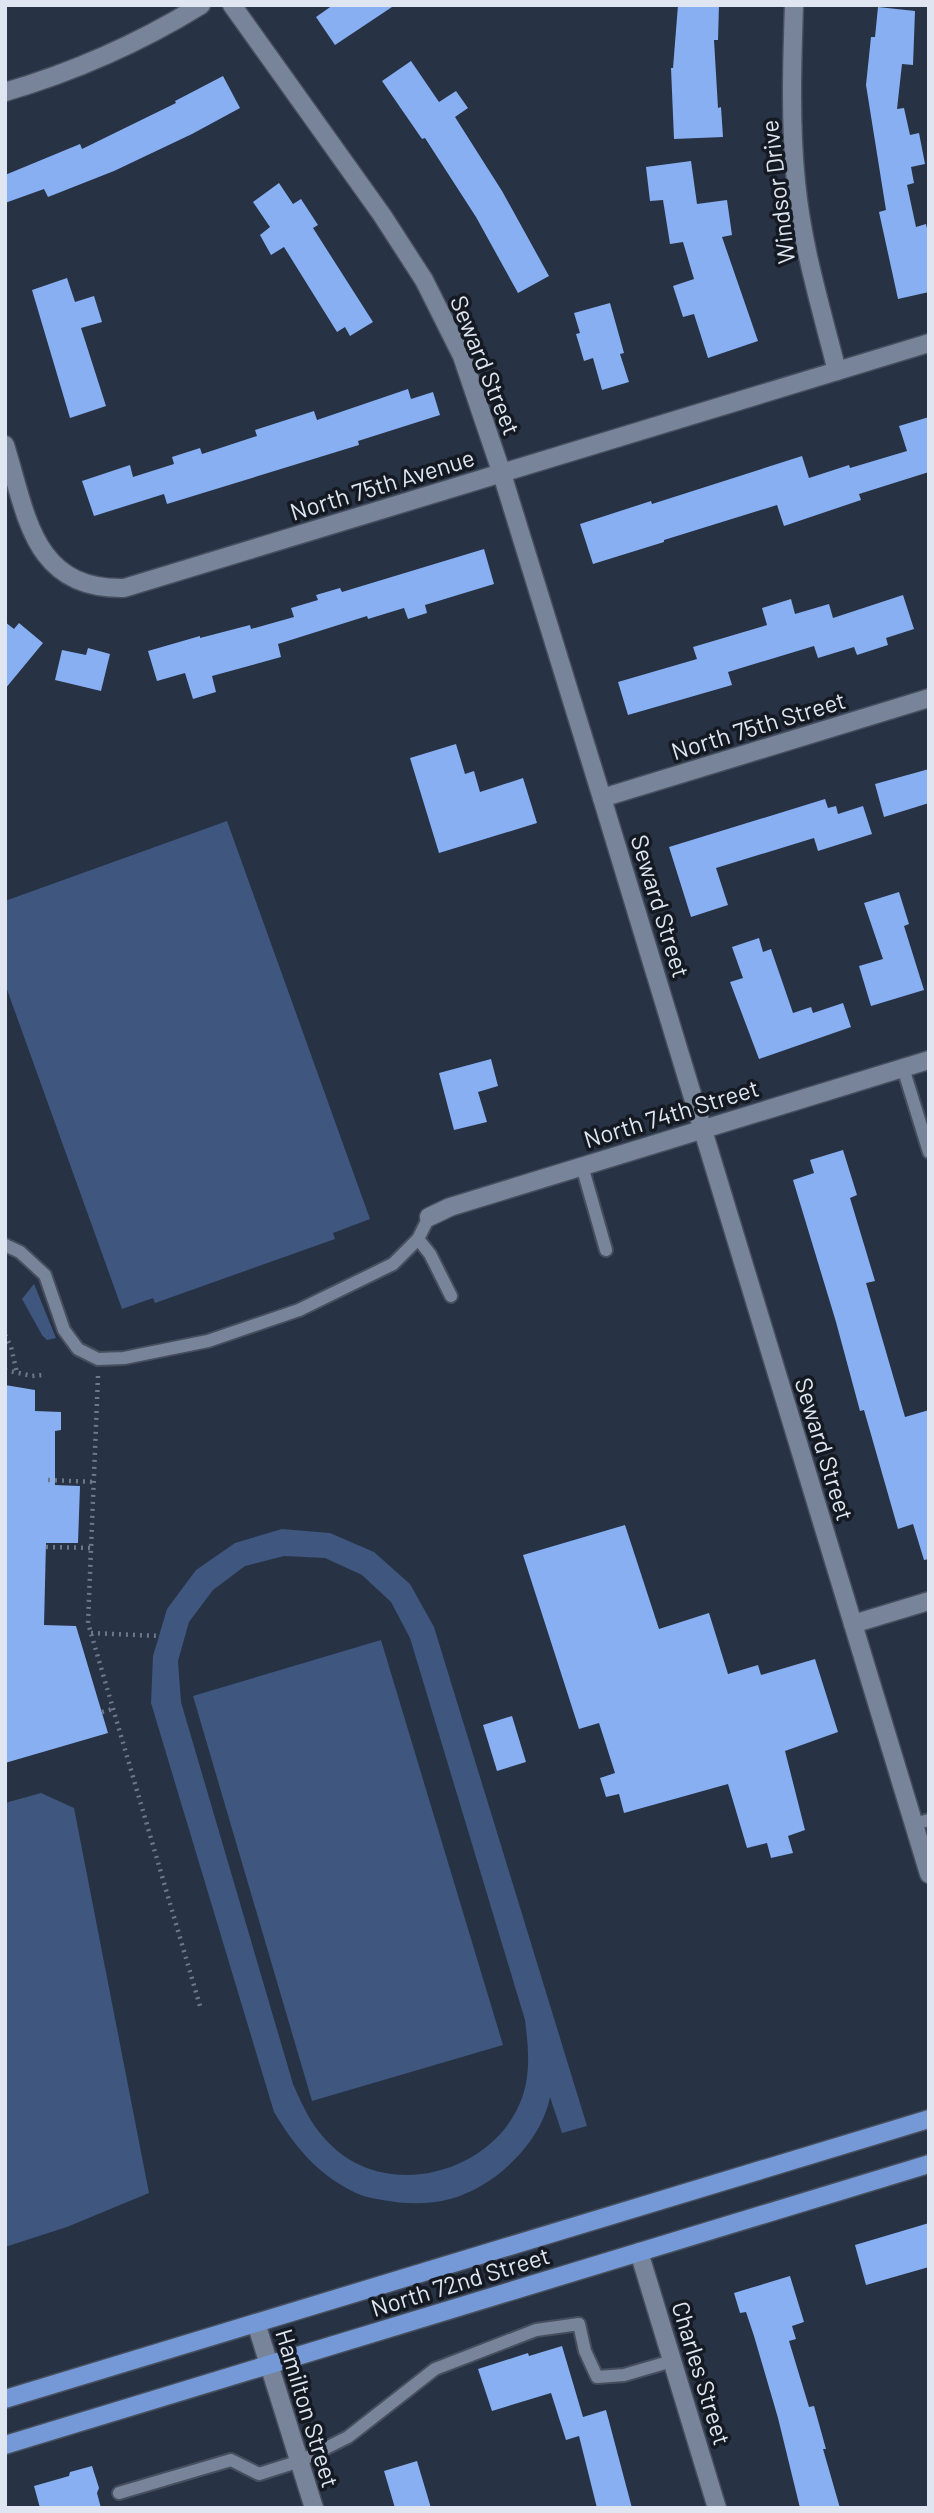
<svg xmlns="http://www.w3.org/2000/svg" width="934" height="2513" font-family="Barlow,sans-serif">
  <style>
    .green { fill: #3f567e; fill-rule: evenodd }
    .building { fill: #88aff2 }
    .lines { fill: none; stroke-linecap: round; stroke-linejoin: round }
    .service-casing { stroke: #464f5e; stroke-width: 16 }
    .minor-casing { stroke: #464f5e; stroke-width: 21 }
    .tertiary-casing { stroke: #464f5e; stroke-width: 21 }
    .primary-casing { stroke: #464f5e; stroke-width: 21 }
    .path { stroke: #6f7888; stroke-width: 4.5; stroke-dasharray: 2 5; stroke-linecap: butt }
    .service { stroke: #78849a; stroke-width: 12 }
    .minor { stroke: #78849a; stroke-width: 18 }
    .tertiary { stroke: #78849a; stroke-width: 18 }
    .primary { stroke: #7598d6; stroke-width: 18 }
    .labels { text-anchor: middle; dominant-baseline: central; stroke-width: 7; stroke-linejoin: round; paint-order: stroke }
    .street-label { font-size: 24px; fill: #dfe6f2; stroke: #151a22 }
  </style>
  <rect width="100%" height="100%" fill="#273244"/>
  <g class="green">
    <path d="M 227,821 L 370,1219 L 333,1233 L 335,1239 L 155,1303 L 153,1298 L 122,1309 L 5,984 L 5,901 Z"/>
    <path d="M 34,1284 L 56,1338 L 47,1340 L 42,1335 L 22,1299 Z"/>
    <path d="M 282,1529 L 330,1533 L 374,1552 L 410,1584 L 434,1627 L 587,2126 L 562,2133 L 550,2097 C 541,2143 495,2187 450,2199 C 428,2205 404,2204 382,2200 C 373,2198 364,2197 356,2193 C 318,2175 295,2147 274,2112 L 151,1703 L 153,1656 L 167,1609 L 196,1570 L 235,1543 ZM 284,1556 L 325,1558 L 362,1575 L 391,1602 L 410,1638 L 525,2020 C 528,2045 531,2070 523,2095 C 498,2171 392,2202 333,2147 C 313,2129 303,2107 293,2084 L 181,1702 L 178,1661 L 189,1622 L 213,1590 L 245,1566 Z"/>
    <path d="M 381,1640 L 503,2045 L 312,2101 L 193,1696 Z"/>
    <path d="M 41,1793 L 74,1808 L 149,2193 L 67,2227 L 5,2247 L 5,1803 Z"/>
  </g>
  <g class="building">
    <path d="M 333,5 L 395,5 L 335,45 L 316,17 Z"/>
    <path d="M 678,5 L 719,5 L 718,40 L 714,40 L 718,108 L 721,107 L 723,137 L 674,139 L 671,68 L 673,68 Z"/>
    <path d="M 878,7 L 915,11 L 913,65 L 902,64 L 897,109 L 904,108 L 910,135 L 919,133 L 925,164 L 911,167 L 914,183 L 907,185 L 916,227 L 926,224 L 929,237 L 929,292 L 898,299 L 879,212 L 886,210 L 866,85 L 871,37 L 875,37 Z"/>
    <path d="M 411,61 L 439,102 L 456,91 L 468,108 L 455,117 L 502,191 L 549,276 L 518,293 L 476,217 L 425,138 L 422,139 L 382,81 Z"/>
    <path d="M 223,76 L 240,108 L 192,134 L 114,171 L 48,197 L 44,189 L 5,203 L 5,175 L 80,144 L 82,149 L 176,103 L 175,101 Z"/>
    <path d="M 691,161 L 697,204 L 727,200 L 732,235 L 722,237 L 758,341 L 708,358 L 694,314 L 683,317 L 673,286 L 694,279 L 683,242 L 670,244 L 663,200 L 650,201 L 646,167 Z"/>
    <path d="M 279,183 L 293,204 L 301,199 L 318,225 L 313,228 L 373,322 L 350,336 L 345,327 L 337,332 L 284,247 L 271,255 L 260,235 L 270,227 L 253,202 Z"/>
    <path d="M 67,278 L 75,302 L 94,296 L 102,322 L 81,328 L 106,406 L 70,418 L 32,290 Z"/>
    <path d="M 610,303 L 624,353 L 620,354 L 629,382 L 602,390 L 593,358 L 584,361 L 576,334 L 580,333 L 574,313 Z"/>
    <path d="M 408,389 L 411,399 L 433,392 L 440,415 L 358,441 L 359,445 L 167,504 L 164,494 L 94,516 L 82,481 L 130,465 L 133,477 L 174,464 L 172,457 L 200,448 L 202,454 L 257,436 L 255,430 L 314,411 L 317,420 Z"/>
    <path d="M 929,417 L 929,472 L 859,494 L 861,500 L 784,526 L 777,505 L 664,540 L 664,542 L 593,564 L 580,524 L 651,501 L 652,504 L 802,456 L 809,478 L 849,465 L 850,468 L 907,451 L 899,426 Z"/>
    <path d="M 484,549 L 494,584 L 425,605 L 427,613 L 408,619 L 404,608 L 368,619 L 367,616 L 278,644 L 281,657 L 212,676 L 216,692 L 193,699 L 185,673 L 157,681 L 148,651 L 200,636 L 200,638 L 250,625 L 251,629 L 294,617 L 291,608 L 318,600 L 316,595 L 340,588 L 342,592 Z"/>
    <path d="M 903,595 L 914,629 L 886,638 L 888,645 L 857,655 L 854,647 L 818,658 L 814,646 L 728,672 L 732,685 L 628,715 L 618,682 L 697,659 L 693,647 L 767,625 L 762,608 L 791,599 L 795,614 L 829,604 L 833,618 Z"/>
    <path d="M 5,622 L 14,629 L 19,623 L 43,643 L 5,689 Z"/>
    <path d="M 88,648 L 110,654 L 101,691 L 55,680 L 62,650 L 86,655 Z"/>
    <path d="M 456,744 L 465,774 L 474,771 L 480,792 L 523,778 L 537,823 L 439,853 L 410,758 Z"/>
    <path d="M 929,769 L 929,803 L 884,817 L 875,784 Z"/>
    <path d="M 825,799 L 828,808 L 836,806 L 838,814 L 863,806 L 872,834 L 818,851 L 814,838 L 716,868 L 728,905 L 691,917 L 669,847 Z"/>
    <path d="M 899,892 L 909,924 L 904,926 L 924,990 L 871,1006 L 859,966 L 883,959 L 864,903 Z"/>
    <path d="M 759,938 L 763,952 L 771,949 L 793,1013 L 811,1007 L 813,1013 L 843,1003 L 851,1027 L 759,1059 L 730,982 L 743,978 L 732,947 Z"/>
    <path d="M 491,1059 L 498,1086 L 478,1092 L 487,1122 L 454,1130 L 439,1073 Z"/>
    <path d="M 843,1150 L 857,1195 L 850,1198 L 875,1281 L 866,1283 L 905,1417 L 929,1410 L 929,1559 L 924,1560 L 913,1524 L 898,1529 L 864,1410 L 860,1411 L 836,1322 L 793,1180 L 814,1173 L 810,1160 Z"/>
    <path d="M 5,1385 L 35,1390 L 35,1411 L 61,1412 L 61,1430 L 55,1431 L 55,1485 L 80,1486 L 78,1543 L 46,1543 L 44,1625 L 76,1626 L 108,1733 L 5,1763 Z"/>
    <path d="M 625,1525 L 659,1629 L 709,1613 L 728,1674 L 758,1665 L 761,1675 L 815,1659 L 838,1732 L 785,1751 L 805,1830 L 788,1836 L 793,1853 L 771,1858 L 767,1843 L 747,1848 L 728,1784 L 624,1813 L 619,1794 L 606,1797 L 600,1778 L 615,1773 L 599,1723 L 579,1729 L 523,1555 Z"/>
    <path d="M 512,1716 L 526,1762 L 497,1771 L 483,1725 Z"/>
    <path d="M 929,2223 L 929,2267 L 866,2285 L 855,2245 Z"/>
    <path d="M 790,2276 L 804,2322 L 792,2326 L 796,2339 L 789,2341 L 809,2407 L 814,2406 L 826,2449 L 823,2449 L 840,2508 L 800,2508 L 778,2418 L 754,2336 L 746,2312 L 740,2313 L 734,2293 Z"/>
    <path d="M 562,2346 L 583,2417 L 606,2410 L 632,2508 L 597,2508 L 579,2436 L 566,2440 L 551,2393 L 492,2411 L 478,2369 L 528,2353 L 529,2356 Z"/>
    <path d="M 417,2461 L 431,2508 L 395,2508 L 384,2471 Z"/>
    <path d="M 92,2466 L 99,2488 L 97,2493 L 101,2508 L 40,2508 L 34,2486 L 69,2476 L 70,2472 Z"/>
  </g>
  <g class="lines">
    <defs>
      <g id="service">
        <path d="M 903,1068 L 929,1152"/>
        <path d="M 582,1166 L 606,1250"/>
        <path d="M 418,1239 L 430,1254 L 451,1296"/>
        <path d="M 5,1245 L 20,1252 L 45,1275 L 64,1330 L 78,1349 L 98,1359 L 124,1358 L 208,1341 L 299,1310 L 393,1264 L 418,1239 L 429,1217"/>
        <path d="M 914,1824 L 929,1820"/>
        <path d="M 119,2493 L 231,2460 L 259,2474 L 300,2461 L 348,2437 L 435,2369 L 536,2330 L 579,2324 L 585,2351 L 597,2377 L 624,2375 L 672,2361"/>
      </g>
      <g id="minor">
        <path d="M 232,5 L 382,215 L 424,280 L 462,356 L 502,474 L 602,798 L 929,1874"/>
        <path d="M 794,5 C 792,64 790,123 796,182 C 802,246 821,308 837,371"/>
        <path d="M 5,445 C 27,516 33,590 124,588 L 929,343"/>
        <path d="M 602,798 L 929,698"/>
        <path d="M 429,1217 L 450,1207 L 929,1060"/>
        <path d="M 853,1624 L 929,1601"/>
        <path d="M 639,2252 L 717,2508"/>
        <path d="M 256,2323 L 314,2508"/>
      </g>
      <path id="tertiary" d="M 5,92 C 73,72 141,42 201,5"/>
      <g id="primary">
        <path d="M 5,2399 L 929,2119"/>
        <path d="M 5,2445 L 929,2164"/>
      </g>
    </defs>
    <use href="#service" class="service-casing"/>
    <use href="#minor" class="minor-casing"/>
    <use href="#tertiary" class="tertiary-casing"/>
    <use href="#primary" class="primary-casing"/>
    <g class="path">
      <path d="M 5,1335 L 11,1347 L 17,1373"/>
      <path d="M 5,1370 L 32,1376 L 43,1375"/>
      <path d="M 98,1376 L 88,1623 L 200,2006"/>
      <path d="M 48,1480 L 94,1482"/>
      <path d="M 46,1547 L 91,1548"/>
      <path d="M 91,1633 L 159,1636"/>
      <path d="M 102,1712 L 113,1709"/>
    </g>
    <use href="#service" class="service"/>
    <use href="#minor" class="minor"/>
    <use href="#tertiary" class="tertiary"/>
    <use href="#primary" class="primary"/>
  </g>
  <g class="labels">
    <g class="street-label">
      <text transform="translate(777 192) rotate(-97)">Windsor Drive</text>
      <text transform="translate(486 365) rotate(68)">Seward Street</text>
      <text transform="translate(382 484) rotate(-17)">North 75th Avenue</text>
      <text transform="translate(758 725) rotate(-17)">North 75th Street</text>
      <text transform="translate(661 906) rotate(73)">Seward Street</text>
      <text transform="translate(671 1113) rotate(-17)">North 74th Street</text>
      <text transform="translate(825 1449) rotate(73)">Seward Street</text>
      <text transform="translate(460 2281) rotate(-17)">North 72nd Street</text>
      <text transform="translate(702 2373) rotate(73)">Charles Street</text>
      <text transform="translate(308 2408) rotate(73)">Hamilton Street</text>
    </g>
  </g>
  <rect width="934" height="2513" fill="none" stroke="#dfe6f2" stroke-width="14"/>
</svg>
